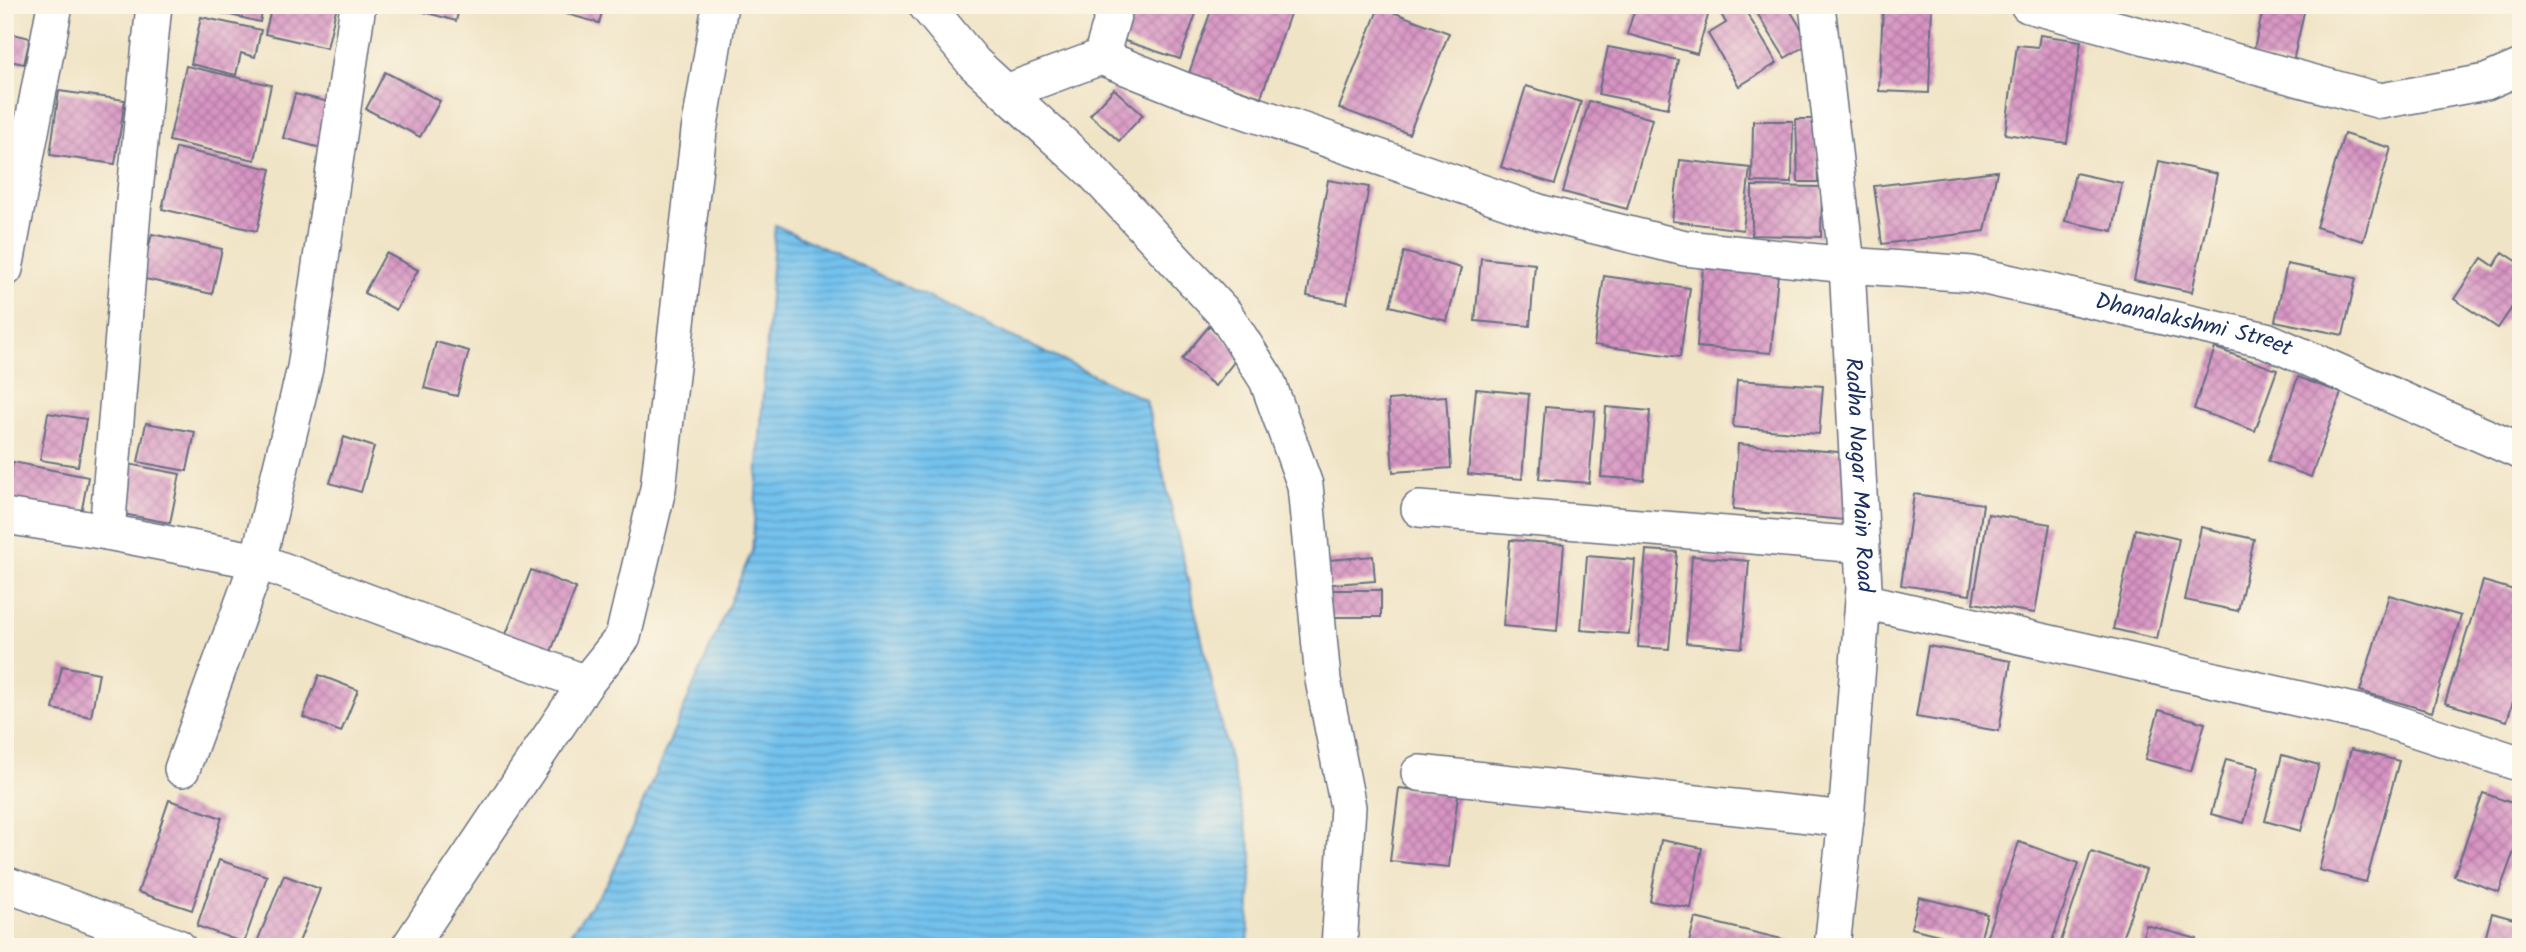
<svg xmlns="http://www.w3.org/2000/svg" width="2526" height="952" font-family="Kalam,sans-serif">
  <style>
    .water { fill: url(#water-rules); stroke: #4778a6; stroke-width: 2 }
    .building { fill: url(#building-cross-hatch) }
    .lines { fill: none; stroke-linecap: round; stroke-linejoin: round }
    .street-casing { stroke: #666e82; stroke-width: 38 }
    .street { stroke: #fff; stroke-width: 35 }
    .labels { text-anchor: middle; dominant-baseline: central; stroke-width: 7; stroke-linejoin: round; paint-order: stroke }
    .street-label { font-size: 23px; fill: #1b2f5e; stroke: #fcf5e5 }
  </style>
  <defs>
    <pattern id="water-rules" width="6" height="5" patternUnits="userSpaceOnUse" patternTransform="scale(1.75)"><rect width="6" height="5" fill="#73c2ee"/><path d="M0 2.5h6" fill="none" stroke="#5e9ec4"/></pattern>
    <pattern id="building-cross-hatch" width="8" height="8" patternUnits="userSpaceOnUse" patternTransform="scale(1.75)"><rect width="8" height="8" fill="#d894c3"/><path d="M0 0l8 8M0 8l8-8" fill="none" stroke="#ae79a2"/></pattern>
  </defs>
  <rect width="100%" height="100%" fill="#fcf5e5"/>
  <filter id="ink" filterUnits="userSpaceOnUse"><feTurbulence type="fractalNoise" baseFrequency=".0143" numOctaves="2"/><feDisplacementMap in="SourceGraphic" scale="14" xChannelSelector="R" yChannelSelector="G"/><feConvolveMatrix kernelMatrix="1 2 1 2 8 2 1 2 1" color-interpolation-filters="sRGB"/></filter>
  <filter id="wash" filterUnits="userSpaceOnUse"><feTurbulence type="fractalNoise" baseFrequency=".00686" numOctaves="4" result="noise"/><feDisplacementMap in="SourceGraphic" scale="28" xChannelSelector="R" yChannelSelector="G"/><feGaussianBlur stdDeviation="1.57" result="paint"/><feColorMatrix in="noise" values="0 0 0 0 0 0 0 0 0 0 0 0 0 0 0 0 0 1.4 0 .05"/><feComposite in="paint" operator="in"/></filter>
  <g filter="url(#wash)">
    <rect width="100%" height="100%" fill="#f0e4c6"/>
    <path class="water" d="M 775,225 L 1146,400 L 1252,854 L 1248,947 L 560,947 L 609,881 L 752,551 Z"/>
    <g id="blocks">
      <g class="building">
        <path d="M 5,5 L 12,5 L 6,29 L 5,29 Z"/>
        <path d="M 188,5 L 264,5 L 260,22 Z"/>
        <path d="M 272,5 L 337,5 L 327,48 L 265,34 Z"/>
        <path d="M 400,5 L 460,5 L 456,21 Z"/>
        <path d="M 558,5 L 604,5 L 599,23 L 556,11 Z"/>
        <path d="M 1127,5 L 1199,5 L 1180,59 L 1116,38 Z"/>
        <path d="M 1213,5 L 1293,5 L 1261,97 L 1189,73 Z"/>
        <path d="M 1636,5 L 1711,5 L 1697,54 L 1627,34 Z"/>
        <path d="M 1716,5 L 1742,5 L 1777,63 L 1739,86 L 1708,34 L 1726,23 Z"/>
        <path d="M 1752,5 L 1787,5 L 1810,43 L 1785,58 Z"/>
        <path d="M 1883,5 L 1932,5 L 1929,93 L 1879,91 Z"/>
        <path d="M 2264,5 L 2293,5 L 2305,8 L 2292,66 L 2252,57 Z"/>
        <path d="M 1379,7 L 1449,33 L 1409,134 L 1339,108 Z"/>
        <path d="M 201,17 L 261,30 L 255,57 L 241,53 L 236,75 L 191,64 Z"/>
        <path d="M 5,32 L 30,38 L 24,64 L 5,60 Z"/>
        <path d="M 2040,35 L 2081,41 L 2067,143 L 2005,134 L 2017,45 L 2038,47 Z"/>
        <path d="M 1608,47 L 1678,60 L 1668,108 L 1598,94 Z"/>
        <path d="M 186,66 L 271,85 L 255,160 L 169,141 Z"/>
        <path d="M 385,72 L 440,101 L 420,137 L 366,109 Z"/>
        <path d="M 1526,86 L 1581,102 L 1555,184 L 1501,167 Z"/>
        <path d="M 1114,89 L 1143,115 L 1119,141 L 1090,115 Z"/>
        <path d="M 59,91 L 125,100 L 115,164 L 50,155 Z"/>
        <path d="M 295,94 L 333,103 L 321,148 L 283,138 Z"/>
        <path d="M 1589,101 L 1652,119 L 1627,209 L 1563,192 Z"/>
        <path d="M 1796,119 L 1816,119 L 1818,182 L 1798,182 Z"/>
        <path d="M 1753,121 L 1793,121 L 1792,183 L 1752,182 Z"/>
        <path d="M 2344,134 L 2391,148 L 2363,241 L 2316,227 Z"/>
        <path d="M 176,148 L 271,169 L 257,231 L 162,209 Z"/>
        <path d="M 1680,160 L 1750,168 L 1743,230 L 1672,221 Z"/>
        <path d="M 2159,161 L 2217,174 L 2192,292 L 2134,280 Z"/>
        <path d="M 1997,171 L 1985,231 L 1882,244 L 1874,186 Z"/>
        <path d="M 2075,173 L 2122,183 L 2113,231 L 2065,221 Z"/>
        <path d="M 1328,180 L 1369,187 L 1347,303 L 1307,296 Z"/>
        <path d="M 1752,186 L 1822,187 L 1821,237 L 1752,235 Z"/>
        <path d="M 152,234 L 222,249 L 212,294 L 141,278 Z"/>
        <path d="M 1404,252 L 1461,268 L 1447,321 L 1390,306 Z"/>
        <path d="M 2503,252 L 2521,264 L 2521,294 L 2498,328 L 2454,299 L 2482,258 L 2494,266 Z"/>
        <path d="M 386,253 L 418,270 L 396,310 L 364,293 Z"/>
        <path d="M 1481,258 L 1535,264 L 1530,326 L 1475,321 Z"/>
        <path d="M 2287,264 L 2356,278 L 2343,335 L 2275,321 Z"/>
        <path d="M 1703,267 L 1778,273 L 1771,353 L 1697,347 Z"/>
        <path d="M 1604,276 L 1690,288 L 1680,357 L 1594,345 Z"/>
        <path d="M 1209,326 L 1241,353 L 1215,386 L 1182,359 Z"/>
        <path d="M 436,342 L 469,351 L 457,396 L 424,388 Z"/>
        <path d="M 2215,348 L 2277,370 L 2255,431 L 2194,409 Z"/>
        <path d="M 2298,377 L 2341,393 L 2311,477 L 2268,461 Z"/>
        <path d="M 1737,380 L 1823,386 L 1819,434 L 1733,427 Z"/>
        <path d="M 1476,389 L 1529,394 L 1522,479 L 1468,474 Z"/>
        <path d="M 1446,396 L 1451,468 L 1393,472 L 1388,400 Z"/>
        <path d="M 1545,407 L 1595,411 L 1589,483 L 1539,479 Z"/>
        <path d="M 1606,407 L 1650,411 L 1644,480 L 1601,477 Z"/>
        <path d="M 48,413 L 86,419 L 78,466 L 40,460 Z"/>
        <path d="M 146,423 L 195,432 L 187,471 L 138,462 Z"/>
        <path d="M 344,437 L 374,447 L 361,492 L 330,483 Z"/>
        <path d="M 1738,444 L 1850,453 L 1844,520 L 1733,510 Z"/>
        <path d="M 13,462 L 88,477 L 81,514 L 7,499 Z"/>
        <path d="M 128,464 L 180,474 L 170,523 L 118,513 Z"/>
        <path d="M 1914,494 L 1983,504 L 1970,595 L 1901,585 Z"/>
        <path d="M 1988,514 L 2050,524 L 2035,613 L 1973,603 Z"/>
        <path d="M 2201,527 L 2254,539 L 2238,611 L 2185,600 Z"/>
        <path d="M 2135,529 L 2179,539 L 2157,639 L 2113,629 Z"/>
        <path d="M 1510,540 L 1564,544 L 1557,631 L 1503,626 Z"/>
        <path d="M 1646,550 L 1677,552 L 1669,649 L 1638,647 Z"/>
        <path d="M 1373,556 L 1375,581 L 1321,585 L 1319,561 Z"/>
        <path d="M 1587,556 L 1635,560 L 1629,634 L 1581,630 Z"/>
        <path d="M 1692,556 L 1749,561 L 1742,648 L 1686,643 Z"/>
        <path d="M 531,570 L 576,588 L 550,654 L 505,637 Z"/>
        <path d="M 2483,581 L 2521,592 L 2521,676 L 2507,721 L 2445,703 Z"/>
        <rect x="1327" y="590" width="54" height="27"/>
        <path d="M 2389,595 L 2461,616 L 2432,712 L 2360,691 Z"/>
        <path d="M 1928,646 L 2011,661 L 1999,731 L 1916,717 Z"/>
        <path d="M 62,666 L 99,673 L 91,717 L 53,709 Z"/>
        <path d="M 319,675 L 358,690 L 341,732 L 303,717 Z"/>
        <path d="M 2159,710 L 2205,723 L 2191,771 L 2145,759 Z"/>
        <path d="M 2351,749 L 2399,761 L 2366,882 L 2319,870 Z"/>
        <path d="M 2282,755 L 2319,765 L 2301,831 L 2265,821 Z"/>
        <path d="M 2226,759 L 2259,767 L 2244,823 L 2211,814 Z"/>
        <path d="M 1399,788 L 1458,795 L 1449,867 L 1390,861 Z"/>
        <path d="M 2483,793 L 2521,806 L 2521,832 L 2499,892 L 2454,876 Z"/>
        <path d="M 169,800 L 222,818 L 192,910 L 138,892 Z"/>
        <path d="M 1661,840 L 1702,848 L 1691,908 L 1650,901 Z"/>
        <path d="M 2019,842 L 2079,863 L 2050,947 L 1983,947 Z"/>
        <path d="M 2091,852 L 2146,870 L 2119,947 L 2059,947 Z"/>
        <path d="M 219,860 L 267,876 L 244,943 L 197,926 Z"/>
        <path d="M 284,875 L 320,889 L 297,947 L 255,947 Z"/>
        <path d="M 1919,897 L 1987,914 L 1979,945 L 1911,928 Z"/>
        <path d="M 2492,913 L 2521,921 L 2521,947 L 2483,947 Z"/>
        <path d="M 1695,918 L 1811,946 L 1811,947 L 1688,947 Z"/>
        <path d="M 2146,925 L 2197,939 L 2195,947 L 2140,947 Z"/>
      </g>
    </g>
  </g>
  <g filter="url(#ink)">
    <use href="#blocks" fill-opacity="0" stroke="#666e82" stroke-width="2"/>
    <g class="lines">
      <defs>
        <g id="street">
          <path d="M 926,5 L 974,63 L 1093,172 L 1225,314 L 1267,380 L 1305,485 L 1323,680 L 1348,807 L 1339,947"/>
          <path id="s1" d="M 1116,5 L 1101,57 L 1181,89 L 1542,213 L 1685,248 L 1847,265 L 1972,274 L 2266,340 L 2521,452"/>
          <path id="s2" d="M 1817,5 L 1847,265 L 1864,587 L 1846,819 L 1832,947"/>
          <path d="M 2028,5 L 2381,101 L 2486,82 L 2521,67"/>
          <path d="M 1006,92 L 1101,57"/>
          <path d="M 5,269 L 55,5"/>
          <path d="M 1419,509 L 1861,545"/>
          <path d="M 5,516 L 107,532 L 258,561 L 586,683 L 409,947"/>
          <path d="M 107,532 L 133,211 L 154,5"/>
          <path d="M 1863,601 L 2371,715 L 2521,764"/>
          <path d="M 586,683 L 623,637 L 658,489 L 699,131 L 720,5"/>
          <path d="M 182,769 L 258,561 L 305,368 L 358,5"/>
          <path d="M 1419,773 L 1846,819"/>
          <path d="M 5,884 L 178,947"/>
        </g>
      </defs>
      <use href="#street" class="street-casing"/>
      <use href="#street" class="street"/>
    </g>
  </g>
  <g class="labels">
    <g class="street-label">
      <text stroke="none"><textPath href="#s1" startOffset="1185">Dhanalakshmi Street</textPath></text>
      <text stroke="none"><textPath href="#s2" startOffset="472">Radha Nagar Main Road</textPath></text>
    </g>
  </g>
  <rect width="2526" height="952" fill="none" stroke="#fcf5e5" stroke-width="28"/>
</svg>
